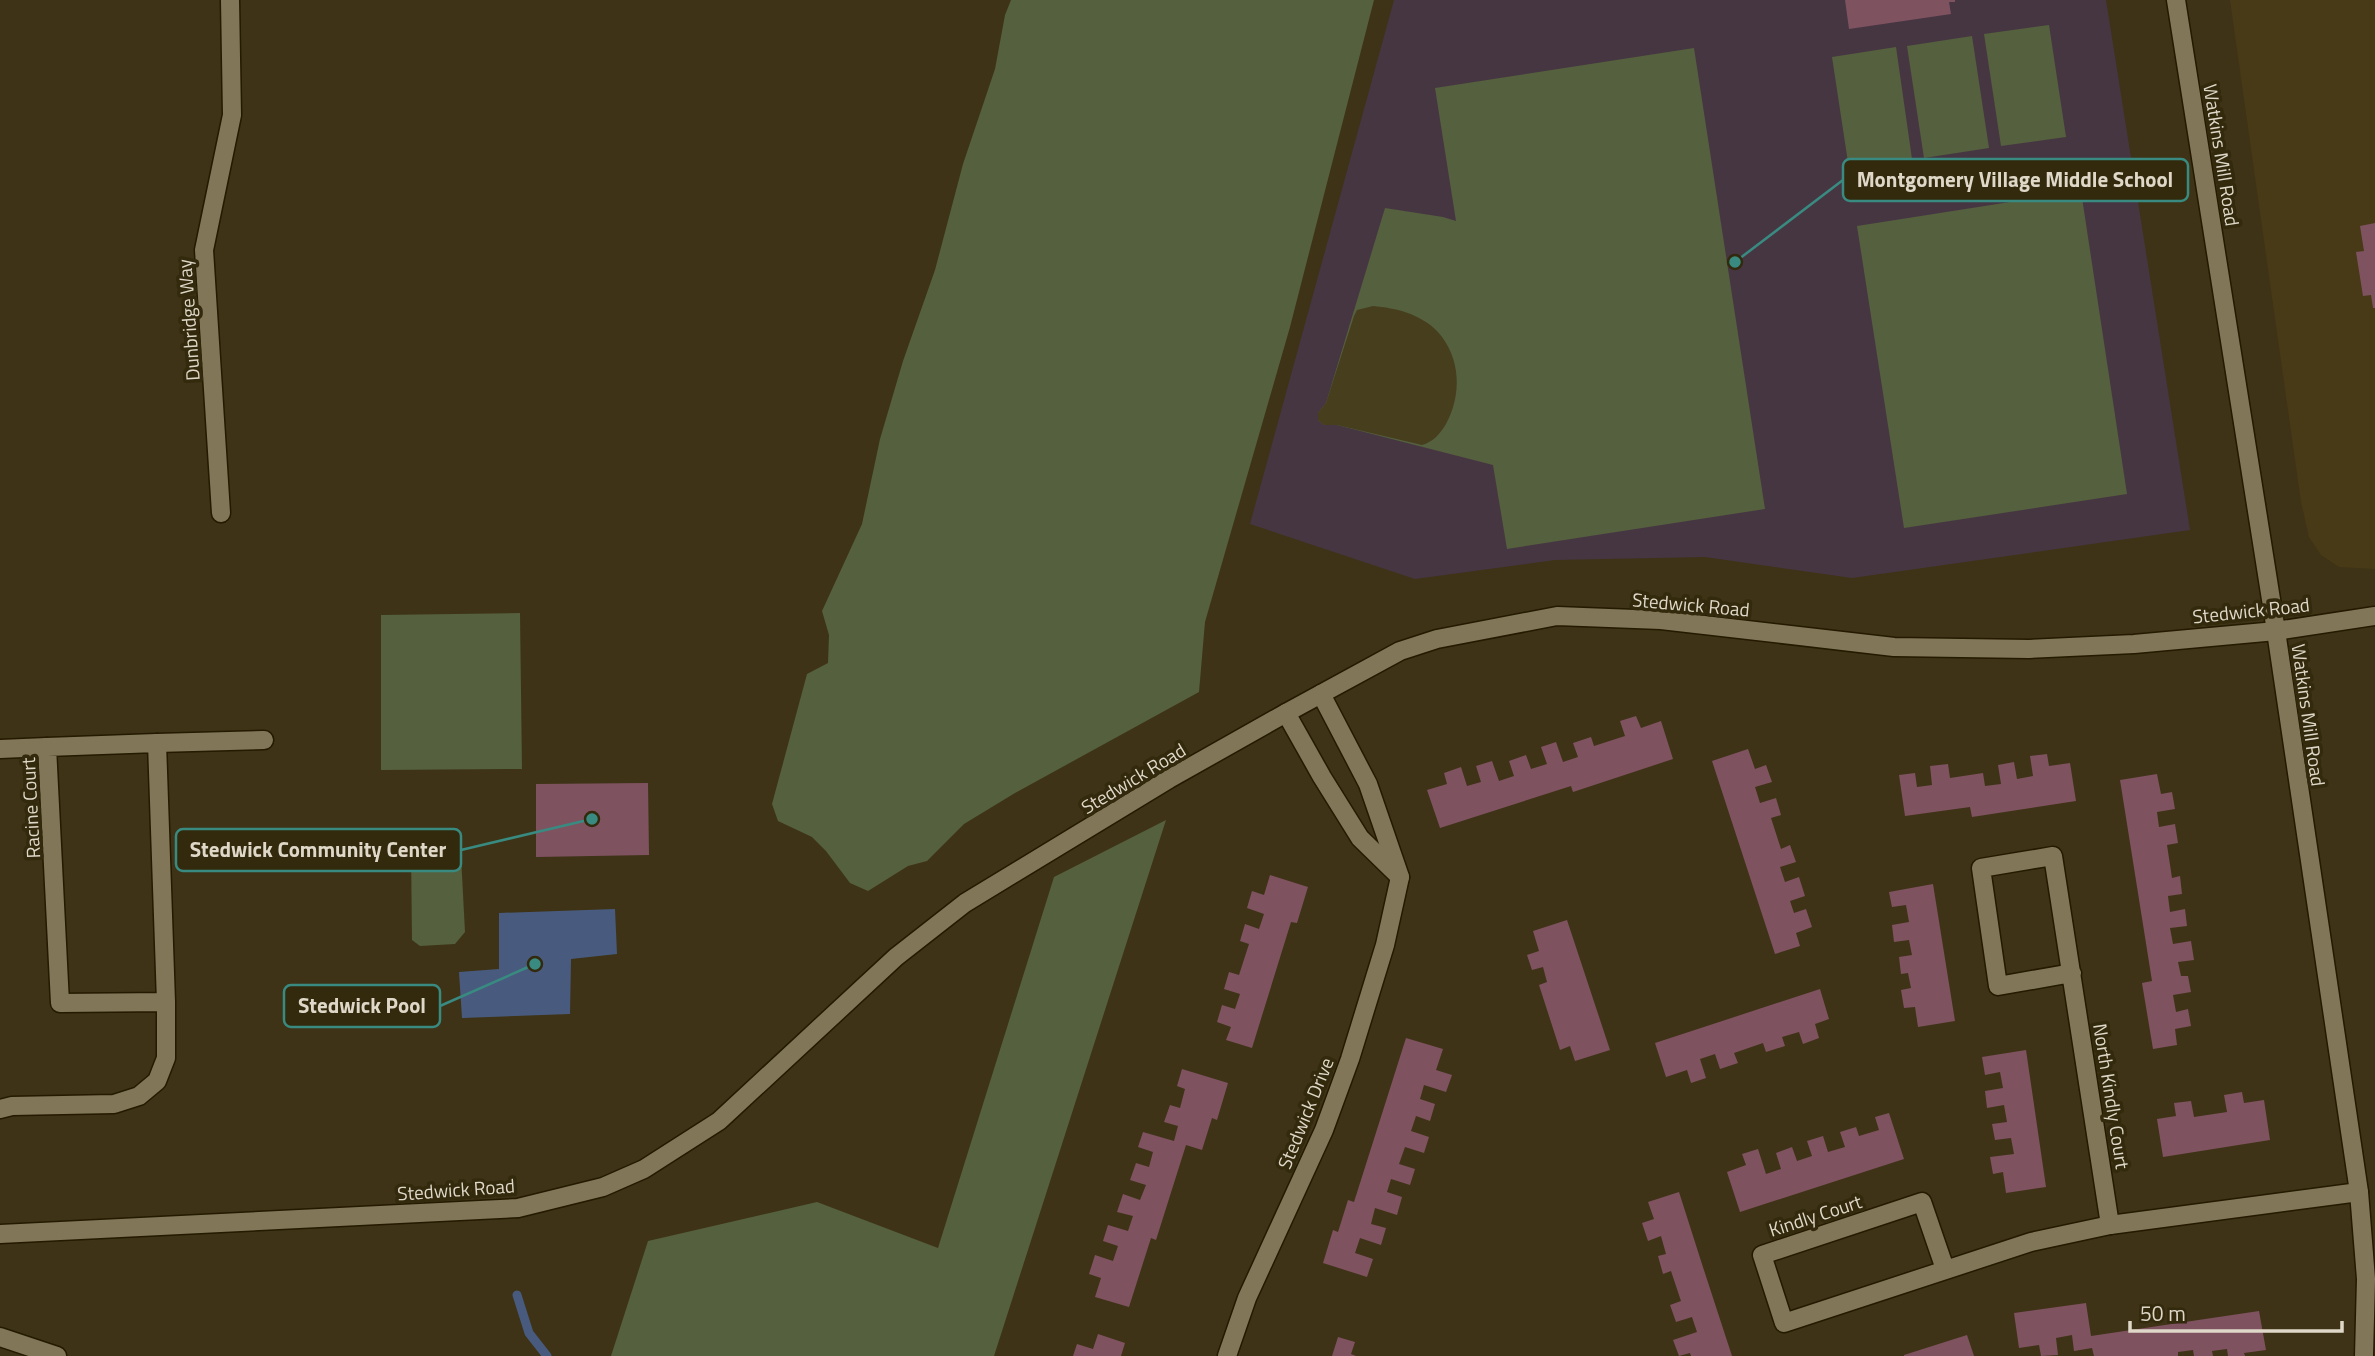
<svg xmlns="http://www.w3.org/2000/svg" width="2375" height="1356" font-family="'Titillium Web',sans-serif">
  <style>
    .built { fill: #483a16 }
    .education { fill: #463642 }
    .green { fill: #55603e }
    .sand { fill: #473e1e }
    .water { fill: #485b7f }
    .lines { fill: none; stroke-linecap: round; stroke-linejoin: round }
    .stream { stroke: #485b7f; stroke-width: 9 }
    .building { fill: #7f5260 }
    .minor-casing { stroke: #241a00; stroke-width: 21 }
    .minor { stroke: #827658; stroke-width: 18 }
    .labels { text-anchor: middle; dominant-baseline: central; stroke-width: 7; stroke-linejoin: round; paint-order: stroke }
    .street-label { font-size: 19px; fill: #dfd8c8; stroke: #33290c }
    .leader { fill: none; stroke: #398a80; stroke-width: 2.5 }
    .callout-dot { fill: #398a80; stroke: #33290c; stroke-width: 2.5 }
    .callout { fill: #33290c; stroke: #398a80; stroke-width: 2.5 }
    .callout-label { font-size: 21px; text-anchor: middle; font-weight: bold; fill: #dfd8c8 }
  </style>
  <rect width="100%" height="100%" fill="#3e3316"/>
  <path class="built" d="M 2230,0 L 2375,0 L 2375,569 L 2339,567 L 2321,555 L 2309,537 L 2301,502 Z"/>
  <path class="education" d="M 1394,0 L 2106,0 L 2190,530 L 1852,578 L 1705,557 L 1555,560 L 1415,579 L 1250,524 Z"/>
  <g class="green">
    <path d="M 1011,0 L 1374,0 L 1290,327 L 1205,622 L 1199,692 L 1015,793 L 964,824 L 927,861 L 908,866 L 868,891 L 850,883 L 826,851 L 812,837 L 778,821 L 772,804 L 807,674 L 828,663 L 829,635 L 822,611 L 862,524 L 880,439 L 903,361 L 935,270 L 963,164 L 995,69 L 1005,15 Z"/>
    <path d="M 2049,25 L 2066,137 L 2001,146 L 1984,34 Z"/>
    <path d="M 1972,36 L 1989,148 L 1924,158 L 1907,46 Z"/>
    <path d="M 1896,47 L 1912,159 L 1849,169 L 1832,57 Z"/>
    <path d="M 1694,48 L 1765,509 L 1507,549 L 1493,465 L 1337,425 L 1324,425 L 1318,420 L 1318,413 L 1326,403 L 1385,208 L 1443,217 L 1456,221 L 1435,88 Z"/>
    <path d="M 2081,191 L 2127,494 L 1904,528 L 1857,226 Z"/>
    <path d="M 520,613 L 522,769 L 381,770 L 381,615 Z"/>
    <path d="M 1166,820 L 994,1356 L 611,1356 L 648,1241 L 817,1202 L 938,1248 L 1054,877 Z"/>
    <path d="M 454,834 L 460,837 L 465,932 L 455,944 L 420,946 L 412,940 L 411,850 Z"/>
  </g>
  <path class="sand" d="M 1373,306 C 1396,308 1421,314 1438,332 C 1461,358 1462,395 1446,424 C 1440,434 1433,442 1422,445 L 1337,425 L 1324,425 L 1318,420 L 1318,413 L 1326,403 L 1354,316 L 1357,310 Z"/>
  <path class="water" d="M 615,909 L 617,954 L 571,959 L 570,1014 L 462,1018 L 459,972 L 499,969 L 499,913 Z"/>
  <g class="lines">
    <path class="stream" d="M 517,1295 L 529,1333 L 547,1356"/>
  </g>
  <g class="building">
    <path d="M 1845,0 L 1955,0 L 1955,2 L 1949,2 L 1951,14 L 1849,29 Z"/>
    <path d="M 2375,223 L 2375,308 L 2373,308 L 2371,295 L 2363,296 L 2356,252 L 2364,251 L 2360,226 Z"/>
    <path d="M 1636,716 L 1641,728 L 1661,721 L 1673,759 L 1573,792 L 1571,786 L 1440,828 L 1427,790 L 1447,784 L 1444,773 L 1461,767 L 1467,786 L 1481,782 L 1476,766 L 1492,761 L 1499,781 L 1514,776 L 1509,761 L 1526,755 L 1531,769 L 1547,764 L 1541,747 L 1556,742 L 1563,762 L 1578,757 L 1573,743 L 1591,737 L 1594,746 L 1625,736 L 1620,721 Z"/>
    <path d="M 1748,749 L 1755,769 L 1766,765 L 1772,782 L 1755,787 L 1760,803 L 1776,798 L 1781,815 L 1771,818 L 1781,849 L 1790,845 L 1796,862 L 1780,867 L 1785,882 L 1799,877 L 1805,896 L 1790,901 L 1794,913 L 1806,909 L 1812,927 L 1796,933 L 1800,946 L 1775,954 L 1712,761 Z"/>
    <path d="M 2047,754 L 2049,766 L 2070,763 L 2076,801 L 1972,817 L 1970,807 L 1905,816 L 1899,775 L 1915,773 L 1917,787 L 1932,785 L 1930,766 L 1948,764 L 1950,778 L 1983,773 L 1985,786 L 2001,784 L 1998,765 L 2014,762 L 2017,779 L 2033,776 L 2030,756 Z"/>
    <path d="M 2157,774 L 2161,794 L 2172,792 L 2175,809 L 2157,812 L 2159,827 L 2175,824 L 2178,843 L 2167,845 L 2172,878 L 2180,876 L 2182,894 L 2168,896 L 2170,912 L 2185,909 L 2187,926 L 2170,928 L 2173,944 L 2191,941 L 2194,960 L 2178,962 L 2181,976 L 2188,976 L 2191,992 L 2173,995 L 2176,1012 L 2188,1009 L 2191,1026 L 2175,1029 L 2177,1045 L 2153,1049 L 2142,983 L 2152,981 L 2120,780 Z"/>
    <path d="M 648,783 L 649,855 L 536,857 L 536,784 Z"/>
    <path d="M 1270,875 L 1308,887 L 1297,923 L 1291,922 L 1252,1048 L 1226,1040 L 1231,1027 L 1217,1022 L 1222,1005 L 1235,1009 L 1240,994 L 1224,989 L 1229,972 L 1239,975 L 1249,944 L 1240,941 L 1245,924 L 1259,929 L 1264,914 L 1247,908 L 1252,891 L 1264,895 Z"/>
    <path d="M 1933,884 L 1955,1021 L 1918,1027 L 1915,1007 L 1904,1008 L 1901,990 L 1911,988 L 1908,973 L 1901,974 L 1899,957 L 1912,955 L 1909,940 L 1894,942 L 1892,925 L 1909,922 L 1906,905 L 1892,907 L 1889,892 Z"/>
    <path d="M 1567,920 L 1610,1050 L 1575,1061 L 1570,1046 L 1560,1050 L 1539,985 L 1547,982 L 1543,967 L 1532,970 L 1527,955 L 1539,951 L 1533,931 Z"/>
    <path d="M 1820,989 L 1829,1019 L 1815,1024 L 1819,1038 L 1803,1044 L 1799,1032 L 1782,1037 L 1785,1046 L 1766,1052 L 1763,1043 L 1734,1053 L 1738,1063 L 1720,1069 L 1715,1054 L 1700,1059 L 1706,1078 L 1691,1083 L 1687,1070 L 1666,1077 L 1655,1043 Z"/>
    <path d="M 1406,1038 L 1443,1049 L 1436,1070 L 1452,1075 L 1446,1092 L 1424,1085 L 1420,1099 L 1435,1104 L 1430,1121 L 1416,1116 L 1411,1131 L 1429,1137 L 1424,1153 L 1405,1147 L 1399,1164 L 1415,1169 L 1410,1185 L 1391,1179 L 1387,1192 L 1402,1197 L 1397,1215 L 1375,1208 L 1371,1224 L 1386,1228 L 1381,1245 L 1360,1238 L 1355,1253 L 1373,1259 L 1367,1277 L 1323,1263 L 1333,1230 L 1338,1232 L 1348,1200 L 1354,1202 Z"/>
    <path d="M 2026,1050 L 2046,1187 L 2006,1193 L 2003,1172 L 1993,1174 L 1990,1157 L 2014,1154 L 2011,1138 L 1995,1140 L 1992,1124 L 2007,1122 L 2004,1105 L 1987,1108 L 1985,1091 L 2003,1088 L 2000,1072 L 1985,1075 L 1982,1057 Z"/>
    <path d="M 1182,1069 L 1228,1083 L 1217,1120 L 1212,1118 L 1202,1150 L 1186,1145 L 1156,1240 L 1151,1238 L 1129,1307 L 1095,1297 L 1101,1278 L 1089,1274 L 1095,1255 L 1113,1261 L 1118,1246 L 1103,1241 L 1108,1225 L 1128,1231 L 1133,1216 L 1117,1212 L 1123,1194 L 1140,1200 L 1146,1185 L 1130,1180 L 1136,1163 L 1149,1167 L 1153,1152 L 1138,1147 L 1143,1132 L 1174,1141 L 1178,1126 L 1164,1122 L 1170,1105 L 1180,1108 L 1185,1089 L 1177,1086 Z"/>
    <path d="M 2242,1092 L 2244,1103 L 2264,1100 L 2270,1140 L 2163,1157 L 2157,1119 L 2176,1116 L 2174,1103 L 2191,1101 L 2194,1117 L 2227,1112 L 2224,1095 Z"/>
    <path d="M 1889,1113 L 1904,1159 L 1740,1212 L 1727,1172 L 1746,1165 L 1742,1154 L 1758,1149 L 1766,1174 L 1781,1169 L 1776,1153 L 1792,1147 L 1797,1161 L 1812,1156 L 1807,1141 L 1823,1136 L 1828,1152 L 1845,1147 L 1840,1132 L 1856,1127 L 1859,1136 L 1879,1130 L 1875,1117 Z"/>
    <path d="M 1679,1192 L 1701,1261 L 1732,1356 L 1691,1356 L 1690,1353 L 1679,1356 L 1673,1340 L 1697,1332 L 1692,1317 L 1676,1322 L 1670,1305 L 1681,1301 L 1671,1271 L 1663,1274 L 1658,1256 L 1666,1254 L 1661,1236 L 1648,1241 L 1642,1223 L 1654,1219 L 1648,1202 Z"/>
    <path d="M 2086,1303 L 2091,1336 L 2259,1311 L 2266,1350 L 2244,1353 L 2245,1356 L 2228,1356 L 2227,1349 L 2212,1351 L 2213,1356 L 2194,1356 L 2193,1350 L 2178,1352 L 2178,1356 L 2094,1356 L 2092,1348 L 2074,1351 L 2072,1335 L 2056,1338 L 2058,1355 L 2041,1356 L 2039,1345 L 2019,1348 L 2014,1313 Z"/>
    <path d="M 1098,1334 L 1125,1343 L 1121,1356 L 1073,1356 L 1077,1344 L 1093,1349 Z"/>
    <path d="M 1967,1335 L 1974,1356 L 1904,1356 L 1904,1355 Z"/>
    <path d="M 1338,1337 L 1355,1342 L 1351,1354 L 1356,1356 L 1332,1356 Z"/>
  </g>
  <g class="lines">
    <defs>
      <g id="minor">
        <path d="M 2176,0 L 2276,631 L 2359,1192 L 2366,1279 L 2364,1356"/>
        <path d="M 221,513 L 204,250 L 232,115 L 230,0"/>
        <path d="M 1286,713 L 1322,777 L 1360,838 L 1400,877"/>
        <path d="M 157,743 L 264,740"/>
        <path d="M 0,749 L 47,747"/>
        <path d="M 2072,973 L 1998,986 L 1981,868 L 2053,856 L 2110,1225"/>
        <path d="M 0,1109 L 12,1106 L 114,1104 L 139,1096 L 157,1081 L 166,1058 L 166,1002 L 157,743 L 47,747 L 60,1003 L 166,1002"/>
        <path d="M 0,1234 L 518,1208 L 603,1187 L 644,1169 L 719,1121 L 896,957 L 965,903 L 1169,779 L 1286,713 L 1400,651 L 1437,639 L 1557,616 L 1661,620 L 1894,647 L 2029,649 L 2134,644 L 2276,631 L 2375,616"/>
        <path d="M 1945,1269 L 1922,1202 L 1762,1255 L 1784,1323 L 2031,1242 L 2110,1225 L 2359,1192"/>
        <path d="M 0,1337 L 57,1356"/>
        <path d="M 1227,1356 L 1247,1298 L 1324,1130 L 1350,1059 L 1385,945 L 1400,877 L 1368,784 L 1321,694"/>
      </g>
    </defs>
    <use href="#minor" class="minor-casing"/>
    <use href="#minor" class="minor"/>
  </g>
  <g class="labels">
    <g class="street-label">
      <text transform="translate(2222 155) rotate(81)">Watkins Mill Road</text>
      <text transform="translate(188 320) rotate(-94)">Dunbridge Way</text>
      <text transform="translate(1691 604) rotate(5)">Stedwick Road</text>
      <text transform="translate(2251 610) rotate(-6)">Stedwick Road</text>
      <text transform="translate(2309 715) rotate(82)">Watkins Mill Road</text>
      <text transform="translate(1133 778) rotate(-31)">Stedwick Road</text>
      <text transform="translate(30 808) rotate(-93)">Racine Court</text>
      <text transform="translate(2112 1096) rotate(81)">North Kindly Court</text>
      <text transform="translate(1305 1113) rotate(-68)">Stedwick Drive</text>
      <text transform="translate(456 1189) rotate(-4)">Stedwick Road</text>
      <text transform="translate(1815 1215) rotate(-18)">Kindly Court</text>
    </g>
  </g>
  <path class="leader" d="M1735 262L1843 180M592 819L461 850M535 964L440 1006"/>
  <g class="callout-dot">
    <circle cx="1735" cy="262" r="7"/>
    <circle cx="592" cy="819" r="7"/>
    <circle cx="535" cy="964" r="7"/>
  </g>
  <g class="callout">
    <rect x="1843" y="159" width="345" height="42" rx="7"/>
    <rect x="176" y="829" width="285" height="42" rx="7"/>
    <rect x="284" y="985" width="156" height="42" rx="7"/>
  </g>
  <g class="callout-label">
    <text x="2015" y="187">Montgomery Village Middle School</text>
    <text x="318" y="857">Stedwick Community Center</text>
    <text x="362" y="1013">Stedwick Pool</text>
  </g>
  <path d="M2130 1321v10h212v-10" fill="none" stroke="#dfd8c8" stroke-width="3.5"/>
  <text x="2140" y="1321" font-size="21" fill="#dfd8c8" stroke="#33290c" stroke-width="5" paint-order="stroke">50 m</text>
</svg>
